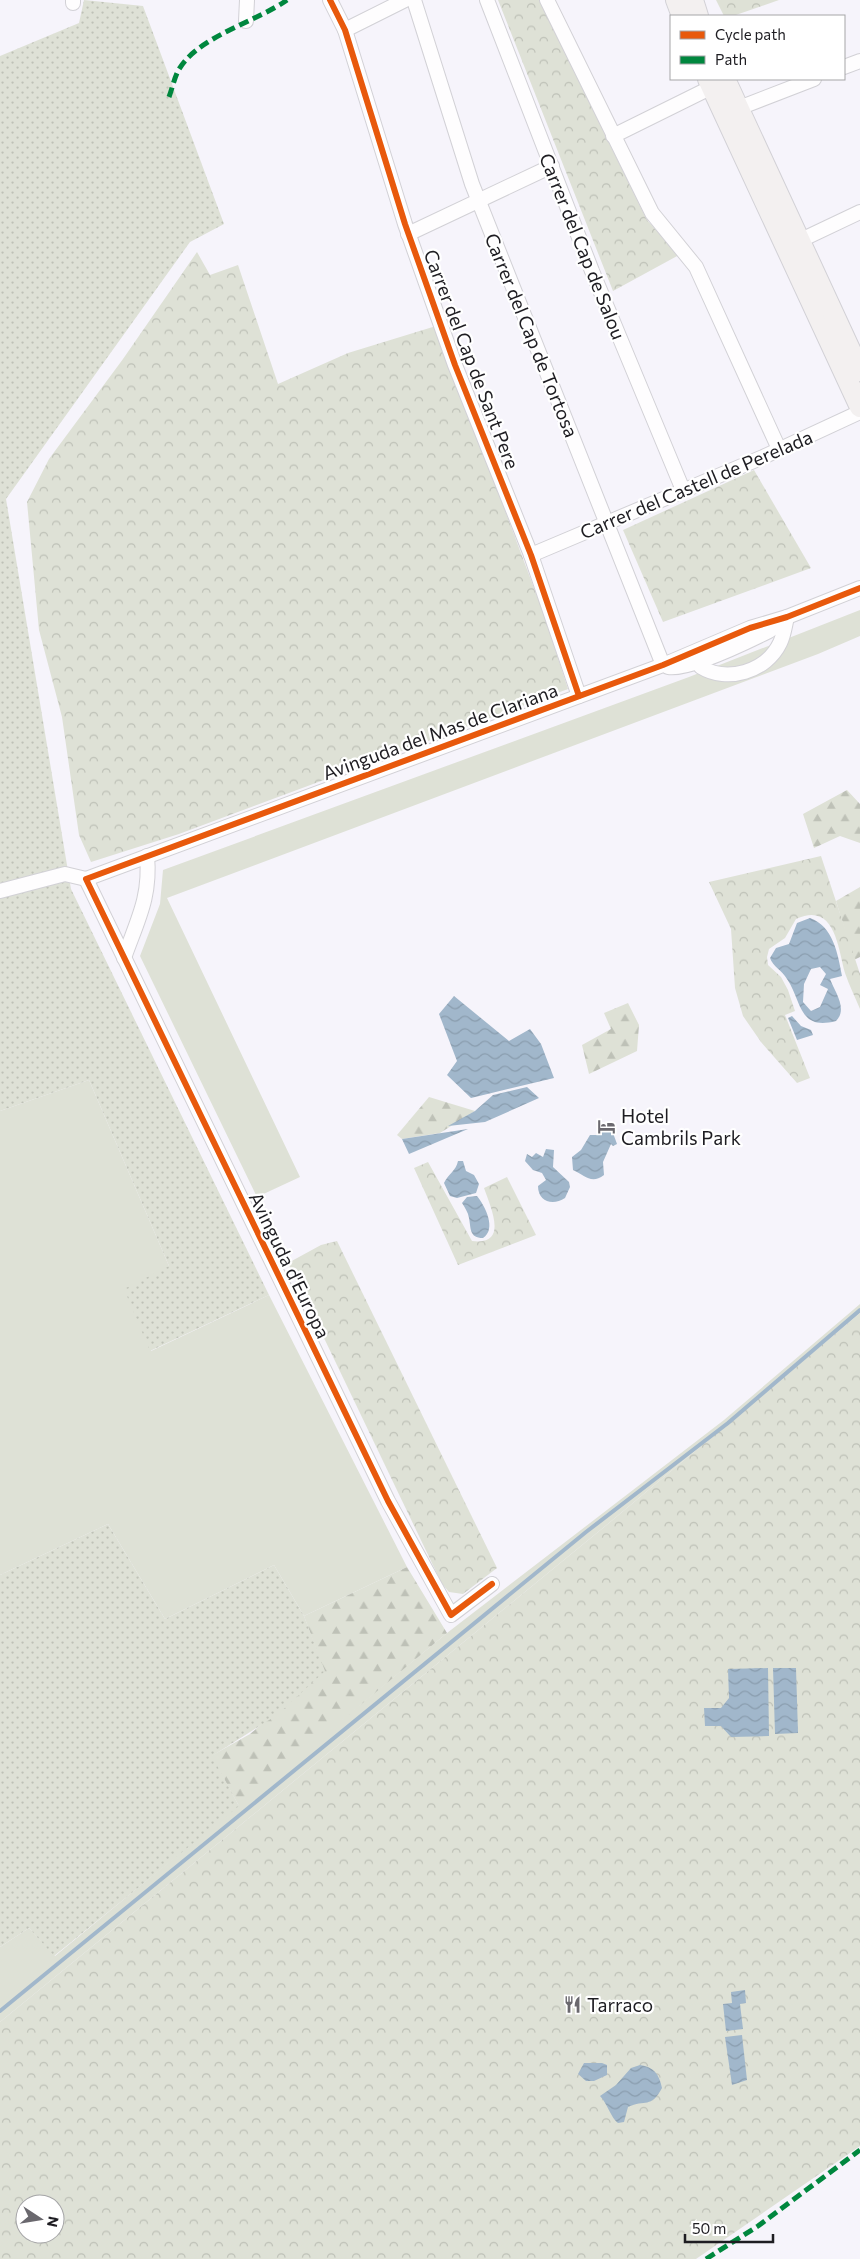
<svg xmlns="http://www.w3.org/2000/svg" width="860" height="2259" font-family="Commissioner,sans-serif">
  <style>
    .grass { fill: #dee1d6 }
    .forest { fill: url(#forest-firs) }
    .park { fill: url(#park-crowns); fill-rule: evenodd }
    .garden { fill: url(#garden-dots) }
    .water { fill: url(#water-waves); fill-rule: evenodd }
    .lines { fill: none; stroke-linecap: round; stroke-linejoin: round }
    .stream { stroke: #a1b7cb; stroke-width: 4 }
    .street-casing { stroke: #d2d1d6; stroke-width: 16 }
    .secondary-casing { stroke: #d2d1d6; stroke-width: 22 }
    .street { stroke: #fefdfe; stroke-width: 14 }
    .secondary { stroke: #f3f0f0; stroke-width: 20 }
    .quiet { stroke: #00873e; stroke-width: 5; stroke-dasharray: 10 5; stroke-linecap: butt }
    .cycleway-casing { stroke: #fff; stroke-width: 9 }
    .cycleway { stroke: #e8590c; stroke-width: 6 }
    .labels { text-anchor: middle; dominant-baseline: central; stroke-width: 4.5; stroke-linejoin: round; paint-order: stroke }
    .street-label { font-size: 19px; fill: #1e1d22; stroke: #fff }
    .poi-label { font-size: 19px; fill: #1e1d22; stroke: #fff; text-anchor: start }
  </style>
  <defs>
    <pattern id="forest-firs" width="22" height="20" patternUnits="userSpaceOnUse" patternTransform="scale(1.25)"><rect width="22" height="20" fill="#dee1d6"/><path d="M5 1l3.5 6h-7zM16 11l3.5 6h-7z" fill="#bec1b7"/></pattern>
    <pattern id="park-crowns" width="20" height="18" patternUnits="userSpaceOnUse" patternTransform="scale(1.25)"><rect width="20" height="18" fill="#dee1d6"/><path d="M2 6a3 3 0 1 1 6 0M12 15a3 3 0 1 1 6 0" fill="none" stroke="#bec1b7"/></pattern>
    <pattern id="garden-dots" width="8" height="8" patternUnits="userSpaceOnUse" patternTransform="scale(1.25)"><rect width="8" height="8" fill="#dee1d6"/><path d="M2 2h.1M6 6h.1" fill="none" stroke="#bec1b7" stroke-width="1.8" stroke-linecap="round"/></pattern>
    <pattern id="water-waves" width="16" height="10" patternUnits="userSpaceOnUse" patternTransform="scale(1.25)"><rect width="16" height="10" fill="#a1b7cb"/><path d="M0 5q4-4 8 0t8 0" fill="none" stroke="#8a9dae"/></pattern>
  </defs>
  <rect width="100%" height="100%" fill="#f6f4fb"/>
  <g class="grass">
    <path d="M 860,610 L 860,636 L 818,654 L 167,898 L 300,1177 L 257,1197 L 140,956 L 160,904 L 163,870 L 689,677 Z"/>
    <path d="M 89,1080 L 169,1266 L 151,1351 L 269,1295 L 407,1567 L 304,1616 L 274,1565 L 165,1619 L 108,1524 L 0,1575 L 0,1111 Z"/>
    <path d="M 860,1304 L 860,1313 L 609,1523 L 0,2022 L 0,1947 L 29,1928 L 55,1956 L 447,1633 L 724,1420 Z"/>
  </g>
  <g class="forest">
    <path d="M 847,790 L 860,804 L 860,843 L 840,836 L 814,848 L 803,814 Z"/>
    <path d="M 860,887 L 860,957 L 854,960 L 836,901 Z"/>
    <path d="M 628,1003 L 639,1025 L 637,1051 L 589,1074 L 582,1045 L 611,1029 L 604,1013 Z"/>
    <path d="M 429,1097 L 475,1111 L 440,1133 L 402,1139 L 397,1135 Z"/>
    <path d="M 407,1567 L 447,1633 L 239,1806 L 211,1756 L 250,1734 L 324,1671 L 304,1616 Z"/>
  </g>
  <g class="park">
    <path d="M 498,0 L 539,0 L 647,220 L 679,255 L 613,291 Z"/>
    <path d="M 716,0 L 779,0 L 733,16 L 724,16 Z"/>
    <path d="M 197,252 L 210,275 L 238,265 L 278,384 L 348,353 L 436,326 L 543,612 L 568,689 L 179,834 L 91,862 L 79,835 L 62,717 L 39,630 L 27,502 L 49,459 L 123,359 Z"/>
    <path d="M 754,470 L 811,568 L 663,622 L 623,530 Z"/>
    <path d="M 821,856 L 860,974 L 860,1009 C 855,997 849,985 845,973 C 838,948 835,901 796,919 L 785,938 L 769,949 L 767,957 L 768,965 L 781,977 L 788,990 L 795,1011 L 785,1015 L 810,1078 L 797,1083 L 761,1042 L 743,1016 L 735,988 L 731,929 L 709,882 Z"/>
    <path d="M 428,1162 L 472,1241 C 509,1246 491,1208 484,1188 L 507,1177 L 536,1235 L 458,1265 L 414,1168 Z"/>
    <path d="M 337,1241 L 497,1568 L 463,1594 L 449,1592 L 442,1584 L 288,1263 L 321,1245 Z"/>
    <path d="M 860,1313 L 860,2146 L 696,2259 L 0,2259 L 0,2022 L 609,1523 ZM 25,2204 L 55,2204 L 55,2234 L 25,2234 Z"/>
  </g>
  <g class="garden">
    <path d="M 84,0 L 143,6 L 224,224 L 190,242 L 6,499 L 71,889 L 269,1295 L 150,1351 L 124,1289 L 169,1266 L 89,1080 L 0,1111 L 0,56 L 79,23 Z"/>
    <path d="M 108,1524 L 165,1619 L 274,1565 L 304,1616 L 325,1671 L 277,1715 L 212,1756 L 239,1806 L 54,1956 L 29,1928 L 0,1947 L 0,1575 Z"/>
  </g>
  <g class="water">
    <path d="M 810,918 C 833,926 838,954 842,976 L 830,979 C 835,992 848,1009 836,1021 C 798,1031 802,1001 787,979 C 782,970 773,967 770,958 L 776,948 L 789,944 L 797,923 ZM 820,967 L 826,974 L 820,985 L 828,989 L 820,1007 L 811,1011 L 803,1002 L 804,984 L 811,969 Z"/>
    <path d="M 454,996 L 509,1041 L 530,1029 L 541,1044 L 554,1078 L 471,1098 L 447,1075 L 457,1061 L 439,1014 Z"/>
    <path d="M 792,1016 L 801,1026 L 811,1030 L 813,1035 L 797,1040 L 788,1018 Z"/>
    <path d="M 527,1087 L 539,1098 L 485,1122 L 448,1126 L 475,1111 L 493,1095 Z"/>
    <path d="M 468,1129 L 409,1154 L 402,1139 Z"/>
    <path d="M 604,1130 L 613,1133 L 617,1144 L 613,1146 L 611,1144 L 603,1162 L 604,1175 C 591,1185 585,1175 573,1170 L 572,1157 L 581,1150 L 590,1135 L 598,1135 Z"/>
    <path d="M 546,1149 L 554,1150 L 553,1167 L 569,1182 L 570,1187 L 565,1198 C 553,1206 538,1202 538,1186 L 546,1180 L 542,1173 L 533,1170 L 525,1161 L 527,1154 L 532,1157 L 536,1153 L 543,1157 Z"/>
    <path d="M 458,1161 L 463,1161 L 466,1171 L 474,1175 L 479,1184 L 476,1193 L 457,1198 L 450,1196 L 444,1183 C 448,1174 456,1171 458,1161 Z"/>
    <path d="M 477,1196 C 485,1206 497,1229 483,1238 C 469,1238 471,1228 469,1218 C 468,1212 465,1208 462,1203 L 467,1197 Z"/>
    <path d="M 768,1668 L 769,1736 L 731,1737 L 721,1726 L 705,1726 L 704,1708 L 721,1708 L 729,1698 L 728,1669 Z"/>
    <path d="M 773,1668 L 796,1668 L 798,1733 L 775,1734 Z"/>
    <path d="M 745,1990 L 746,2003 L 740,2004 L 743,2029 L 726,2031 L 723,2004 L 732,2003 L 731,1992 Z"/>
    <path d="M 742,2035 L 747,2080 L 732,2085 L 725,2037 Z"/>
    <path d="M 584,2063 L 602,2063 L 607,2065 L 607,2075 L 594,2081 L 586,2081 L 578,2074 Z"/>
    <path d="M 640,2065 C 654,2067 659,2074 662,2088 C 651,2109 645,2099 628,2107 L 624,2122 L 618,2123 C 611,2118 607,2103 600,2096 L 616,2085 L 631,2068 Z"/>
  </g>
  <g class="lines">
    <path class="stream" d="M 0,2011 L 586,1532 L 728,1423 L 860,1310"/>
    <defs>
      <g id="street">
        <path d="M 330,0 L 345,30 L 405,224 L 455,365 L 531,555 L 579,696"/>
        <path d="M 414,0 L 472,184 L 663,665"/>
        <path d="M 487,0 L 592,271 L 683,490"/>
        <path d="M 547,0 L 652,213 L 696,267 L 779,449"/>
        <path d="M 73,3 L 73,0"/>
        <path d="M 246,21 L 247,0"/>
        <path d="M 345,30 L 405,0"/>
        <path d="M 844,67 L 860,61"/>
        <path d="M 739,108 L 814,79"/>
        <path d="M 613,136 L 712,87"/>
        <path d="M 408,234 L 552,166"/>
        <path d="M 801,240 L 860,212"/>
        <path d="M 531,555 L 763,457 L 860,412"/>
        <path d="M 714,650 L 701,655 L 701,667 C 727,683 766,672 780,643 C 784,635 785,625 787,617"/>
        <path d="M 668,667 C 687,671 749,641 769,631 L 779,624"/>
        <path d="M 86,879 L 388,1501 L 451,1615 L 492,1584"/>
        <path d="M 86,879 L 663,665 L 750,628 L 787,617 L 860,588"/>
        <path d="M 0,891 L 65,874 L 86,879"/>
        <path d="M 124,958 C 137,921 151,897 147,856"/>
      </g>
      <g id="secondary">
        <path d="M 676,0 L 682,16"/>
        <path d="M 693,0 L 698,16"/>
        <path d="M 708,79 L 860,407"/>
        <path d="M 725,79 L 860,371"/>
      </g>
    </defs>
    <use href="#street" class="street-casing"/>
    <use href="#secondary" class="secondary-casing"/>
    <use href="#street" class="street"/>
    <use href="#secondary" class="secondary"/>
    <g class="quiet">
      <path d="M 169,97 C 172,89 174,79 178,71 C 196,37 258,21 287,0"/>
      <path d="M 706,2259 L 758,2226 L 860,2150"/>
    </g>
    <defs>
      <g id="cycleway">
        <path d="M 330,0 L 345,30 L 405,224 L 455,365 L 531,555 L 579,696"/>
        <path d="M 492,1584 L 451,1615 L 388,1501 L 86,879 L 663,665 L 750,628 L 787,617 L 860,588"/>
      </g>
    </defs>
    <use href="#cycleway" class="cycleway-casing"/>
    <use href="#cycleway" class="cycleway"/>
  </g>
  <defs>
    <symbol id="hotel-bare" viewBox="-9 -9 18 18"><path d="M-6-4.5h1.5V1H6V5H4.5V3h-9V5H-6ZM-4 0a1.8 1.8 0 1 1 3.6 0ZM.5 0V-2.5h3Q6-2.5 6 0Z" fill="#6a686e" stroke="#fff" stroke-width="2.5" paint-order="stroke"/></symbol>
    <symbol id="restaurant-bare" viewBox="-9 -9 18 18"><path d="M-5-6h1v4h1v-4h1v4h1v-4h1v5L-1.5 .5V6h-2V.5L-5-1ZM5-6V6H3V1.5H1.5Q1.5-4 5-6Z" fill="#6a686e" stroke="#fff" stroke-width="2.5" paint-order="stroke"/></symbol>
  </defs>
  <g fill-rule="evenodd">
    <use href="#hotel-bare" x="594" y="1114" width="25" height="25"/>
    <use href="#restaurant-bare" x="560" y="1992" width="25" height="25"/>
  </g>
  <g class="labels">
    <g class="street-label">
      <text transform="translate(583 246) rotate(68)">Carrer del Cap de Salou</text>
      <text transform="translate(532 335) rotate(68)">Carrer del Cap de Tortosa</text>
      <text transform="translate(472 359) rotate(69)">Carrer del Cap de Sant Pere</text>
      <text transform="translate(696 484) rotate(-23)">Carrer del Castell de Perelada</text>
      <text transform="translate(440 731) rotate(-20)">Avinguda del Mas de Clariana</text>
      <text transform="translate(290 1265) rotate(64)">Avinguda d'Europa</text>
    </g>
    <g class="poi-label">
      <text x="621" y="1115">Hotel<tspan x="621" dy="22">Cambrils Park</tspan></text>
      <text x="587" y="2004">Tarraco</text>
    </g>
  </g>
  <rect x="670" y="15" width="175" height="65" fill="#ffffff" stroke="#a5a5a7"/>
  <rect x="680" y="31" width="25" height="8" fill="#e8590c" stroke="#a5a5a7"/>
  <text x="715" y="40" font-size="15" fill="#1e1d22">Cycle path</text>
  <rect x="680" y="56" width="25" height="8" fill="#00873e" stroke="#a5a5a7"/>
  <text x="715" y="65" font-size="15" fill="#1e1d22">Path</text>
  <g transform="translate(40 2219) rotate(102)"><circle r="24" fill="#ffffff" stroke="#a5a5a7"/>
  <path d="M0-4L9 19L0 12L-9 19Z" fill="#6a686e"/>
  <text y="-8" font-size="14" font-weight="bold" text-anchor="middle" fill="#1e1d22">N</text>
  </g>
  <path d="M685 2234v8h88v-8" fill="none" stroke="#1e1d22" stroke-width="2.5"/>
  <text x="692" y="2234" font-size="15" fill="#1e1d22" stroke="#ffffff" stroke-width="4" paint-order="stroke">50 m</text>
</svg>
